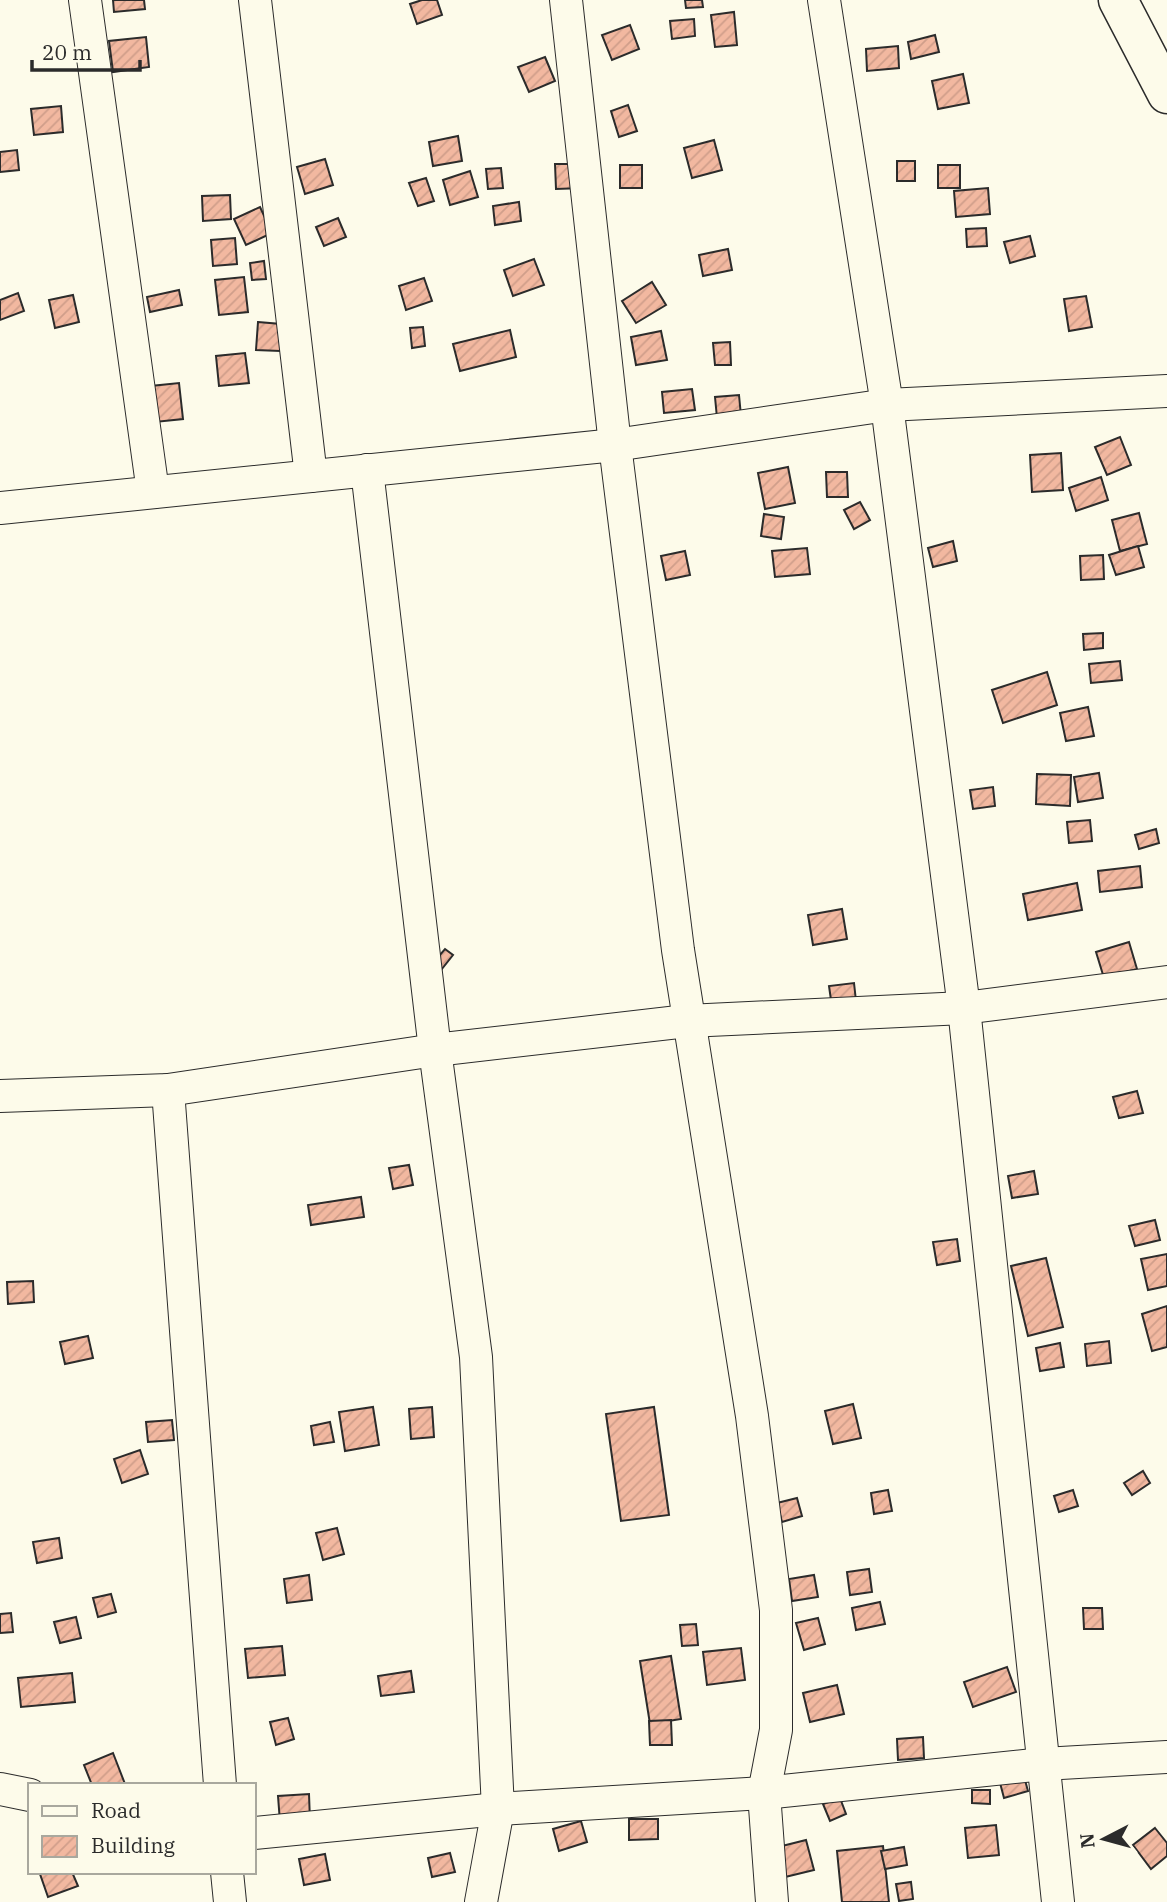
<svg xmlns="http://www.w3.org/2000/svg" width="1167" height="1902" font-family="'IBM Plex Serif',serif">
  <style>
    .building { fill: url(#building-hatch); stroke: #2b2b2b; stroke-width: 2 }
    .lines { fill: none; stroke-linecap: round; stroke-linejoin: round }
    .street-casing { stroke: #2b2b2b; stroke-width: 34 }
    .primary-casing { stroke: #2b2b2b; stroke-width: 41 }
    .street { stroke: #fdfbea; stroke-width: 32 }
    .primary { stroke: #fdfbea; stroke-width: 38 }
  </style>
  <defs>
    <pattern id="building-hatch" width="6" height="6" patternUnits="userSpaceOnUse" patternTransform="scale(1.75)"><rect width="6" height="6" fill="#f2b8a0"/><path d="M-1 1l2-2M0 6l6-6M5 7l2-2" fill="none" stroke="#d09e8a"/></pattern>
  </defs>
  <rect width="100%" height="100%" fill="#fdfbea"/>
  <g class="building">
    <path d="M 113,0 L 144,0 L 145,9 L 114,12 Z"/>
    <path d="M 422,0 L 437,0 L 442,15 L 417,24 L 410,4 Z"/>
    <path d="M 685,0 L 702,0 L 703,7 L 686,8 Z"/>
    <path d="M 734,12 L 737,45 L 715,47 L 711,15 Z"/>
    <path d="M 694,19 L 695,36 L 672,39 L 670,21 Z"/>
    <path d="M 630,25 L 639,49 L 612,60 L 602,35 Z"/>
    <path d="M 935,35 L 939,52 L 911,59 L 908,42 Z"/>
    <path d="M 146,37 L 149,67 L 113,72 L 109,41 Z"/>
    <path d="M 898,46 L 899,68 L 867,71 L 866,49 Z"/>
    <path d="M 545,57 L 555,81 L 529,92 L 518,67 Z"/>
    <path d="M 963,74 L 969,103 L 938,109 L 932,81 Z"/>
    <path d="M 628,105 L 637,131 L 619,137 L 611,111 Z"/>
    <path d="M 61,106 L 63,132 L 34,135 L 31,109 Z"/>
    <path d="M 458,136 L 462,161 L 433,166 L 429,142 Z"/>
    <path d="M 714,140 L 722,170 L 692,178 L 684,148 Z"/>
    <path d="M 17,150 L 19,170 L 0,172 L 0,152 Z"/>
    <path d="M 325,159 L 333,185 L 305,194 L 297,167 Z"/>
    <rect x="897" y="161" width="18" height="20"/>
    <path d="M 555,164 L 583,164 L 583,188 L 556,189 Z"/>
    <rect x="620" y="165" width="22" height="23"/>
    <rect x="938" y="165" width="22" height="23"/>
    <path d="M 501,168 L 503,188 L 488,189 L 486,169 Z"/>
    <path d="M 470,171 L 478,197 L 450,205 L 443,180 Z"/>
    <path d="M 426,178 L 434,201 L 418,206 L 409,183 Z"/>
    <path d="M 988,188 L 990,214 L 956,217 L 954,191 Z"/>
    <path d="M 230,195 L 231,219 L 203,221 L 202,196 Z"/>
    <path d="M 519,202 L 521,221 L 495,225 L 493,206 Z"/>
    <path d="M 260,207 L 272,233 L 246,245 L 234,219 Z"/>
    <path d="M 338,218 L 346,237 L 324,246 L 316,227 Z"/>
    <path d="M 986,228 L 987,246 L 967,247 L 966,229 Z"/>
    <path d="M 1030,236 L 1035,256 L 1010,263 L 1004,242 Z"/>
    <path d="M 235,238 L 237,264 L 213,266 L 211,240 Z"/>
    <path d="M 728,249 L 732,270 L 703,276 L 699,255 Z"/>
    <path d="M 534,259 L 544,285 L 513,296 L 504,270 Z"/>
    <path d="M 264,261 L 266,279 L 252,280 L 250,263 Z"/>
    <path d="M 244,277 L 248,312 L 219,315 L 215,280 Z"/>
    <path d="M 424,278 L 432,301 L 406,310 L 399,286 Z"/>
    <path d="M 652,282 L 666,305 L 636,323 L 622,301 Z"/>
    <path d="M 179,290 L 182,305 L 150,312 L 147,297 Z"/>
    <path d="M 18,293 L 24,311 L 0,320 L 0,300 Z"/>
    <path d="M 73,295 L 79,322 L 55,328 L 49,300 Z"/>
    <path d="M 1086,296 L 1092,327 L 1069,331 L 1064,299 Z"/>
    <path d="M 258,322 L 281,324 L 280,351 L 256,350 Z"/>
    <path d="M 423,327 L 425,346 L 412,348 L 410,328 Z"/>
    <path d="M 510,330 L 516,357 L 460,371 L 453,344 Z"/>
    <path d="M 661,331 L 667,360 L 636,365 L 631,337 Z"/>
    <path d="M 730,342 L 731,365 L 715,365 L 713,343 Z"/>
    <path d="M 245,353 L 249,383 L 219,386 L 216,356 Z"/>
    <path d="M 179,383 L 183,419 L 155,422 L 151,386 Z"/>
    <path d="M 692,389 L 695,410 L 664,413 L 662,392 Z"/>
    <path d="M 739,395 L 741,416 L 717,418 L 715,397 Z"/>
    <path d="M 1120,437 L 1131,465 L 1107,475 L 1095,447 Z"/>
    <path d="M 1061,453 L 1063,490 L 1032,492 L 1030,455 Z"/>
    <path d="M 788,467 L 795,503 L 765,509 L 758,473 Z"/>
    <path d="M 826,472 L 847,472 L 848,497 L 827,497 Z"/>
    <path d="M 1101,477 L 1108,500 L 1076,511 L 1069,488 Z"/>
    <path d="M 860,502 L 870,520 L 854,529 L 844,510 Z"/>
    <path d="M 1139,513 L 1147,544 L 1120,551 L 1112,520 Z"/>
    <path d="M 764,514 L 784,517 L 781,539 L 761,536 Z"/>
    <path d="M 953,541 L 957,561 L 933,567 L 928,548 Z"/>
    <path d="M 1138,546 L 1144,567 L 1116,575 L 1109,555 Z"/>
    <path d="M 807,548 L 810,574 L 775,577 L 772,551 Z"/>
    <path d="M 685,551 L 690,575 L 666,580 L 661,556 Z"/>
    <path d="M 1103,555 L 1104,579 L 1081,580 L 1080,556 Z"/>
    <path d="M 1103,633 L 1103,648 L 1084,650 L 1083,634 Z"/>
    <path d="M 1120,661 L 1122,680 L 1091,683 L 1089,664 Z"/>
    <path d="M 1047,672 L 1057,705 L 1003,723 L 992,690 Z"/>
    <path d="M 1088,707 L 1094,736 L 1066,741 L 1060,713 Z"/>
    <path d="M 1099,773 L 1103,798 L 1078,802 L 1074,777 Z"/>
    <path d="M 1037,774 L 1071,775 L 1070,806 L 1036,804 Z"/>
    <path d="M 993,787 L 995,806 L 973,809 L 970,790 Z"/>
    <path d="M 1090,820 L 1092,841 L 1069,843 L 1067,822 Z"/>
    <path d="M 1156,829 L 1159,843 L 1139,849 L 1135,835 Z"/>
    <path d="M 1140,866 L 1142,887 L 1100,892 L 1098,871 Z"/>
    <path d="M 1077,883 L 1082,910 L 1028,920 L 1023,894 Z"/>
    <path d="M 842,909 L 847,939 L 813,945 L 808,915 Z"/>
    <path d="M 1129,942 L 1137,969 L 1104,978 L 1096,952 Z"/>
    <path d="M 445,949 L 453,955 L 441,970 L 433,963 Z"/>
    <path d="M 854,983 L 857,1010 L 833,1014 L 829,986 Z"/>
    <path d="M 1137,1091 L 1143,1113 L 1119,1118 L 1113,1097 Z"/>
    <path d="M 409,1165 L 413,1185 L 393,1189 L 389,1168 Z"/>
    <path d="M 1034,1171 L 1038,1194 L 1012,1198 L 1008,1176 Z"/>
    <path d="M 361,1197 L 364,1217 L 311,1225 L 308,1205 Z"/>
    <path d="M 1155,1220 L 1160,1240 L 1135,1246 L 1129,1226 Z"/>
    <path d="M 957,1239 L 960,1261 L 937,1265 L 933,1242 Z"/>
    <path d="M 1167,1254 L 1167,1286 L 1148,1290 L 1141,1259 Z"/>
    <path d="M 1046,1258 L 1063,1327 L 1028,1336 L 1011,1266 Z"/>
    <path d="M 33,1281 L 34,1302 L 8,1304 L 7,1282 Z"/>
    <path d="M 1167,1306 L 1167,1347 L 1152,1351 L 1142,1314 Z"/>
    <path d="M 88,1336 L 93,1358 L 65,1364 L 60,1342 Z"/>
    <path d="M 1109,1341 L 1111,1363 L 1087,1366 L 1085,1344 Z"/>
    <path d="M 1060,1343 L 1064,1367 L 1040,1371 L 1036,1348 Z"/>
    <path d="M 853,1404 L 861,1438 L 833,1444 L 825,1411 Z"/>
    <path d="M 373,1407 L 379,1445 L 345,1451 L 339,1412 Z"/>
    <path d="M 432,1407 L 434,1437 L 411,1439 L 409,1409 Z"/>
    <path d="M 654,1407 L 669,1515 L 621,1521 L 606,1414 Z"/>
    <path d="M 172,1420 L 174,1440 L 148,1442 L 146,1422 Z"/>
    <path d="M 330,1422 L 334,1442 L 314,1445 L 311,1426 Z"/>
    <path d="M 140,1450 L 148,1474 L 122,1483 L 114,1459 Z"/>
    <path d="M 1143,1471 L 1150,1483 L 1132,1495 L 1124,1483 Z"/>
    <path d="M 888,1490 L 892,1511 L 874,1514 L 871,1493 Z"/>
    <path d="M 1073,1490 L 1078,1506 L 1059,1512 L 1054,1496 Z"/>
    <path d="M 797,1498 L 802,1516 L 782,1522 L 777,1503 Z"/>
    <path d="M 337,1528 L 344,1554 L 323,1560 L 316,1533 Z"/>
    <path d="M 59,1538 L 62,1558 L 37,1563 L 33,1542 Z"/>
    <path d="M 869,1569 L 872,1592 L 850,1595 L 847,1572 Z"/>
    <path d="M 309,1575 L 312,1600 L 287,1603 L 284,1579 Z"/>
    <path d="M 814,1575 L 818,1597 L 792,1601 L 789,1579 Z"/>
    <path d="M 111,1594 L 116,1612 L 98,1617 L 93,1598 Z"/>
    <path d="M 880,1602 L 885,1624 L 856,1630 L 852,1608 Z"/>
    <path d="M 1083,1608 L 1102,1608 L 1103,1629 L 1084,1629 Z"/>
    <path d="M 11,1613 L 13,1632 L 0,1633 L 0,1614 Z"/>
    <path d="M 76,1617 L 81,1638 L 60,1643 L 54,1622 Z"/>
    <path d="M 818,1618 L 825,1644 L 804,1650 L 796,1623 Z"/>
    <path d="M 696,1624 L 698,1645 L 682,1646 L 680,1625 Z"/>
    <path d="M 282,1646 L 285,1675 L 248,1678 L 245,1649 Z"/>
    <path d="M 741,1648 L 745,1680 L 707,1685 L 703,1652 Z"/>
    <path d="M 671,1656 L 681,1719 L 650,1724 L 640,1661 Z"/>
    <path d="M 1007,1667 L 1016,1692 L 973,1707 L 964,1682 Z"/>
    <path d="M 411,1671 L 414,1692 L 381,1696 L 378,1676 Z"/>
    <path d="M 72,1673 L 75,1702 L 21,1707 L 18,1678 Z"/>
    <path d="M 837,1685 L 844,1714 L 810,1722 L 803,1693 Z"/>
    <path d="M 288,1718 L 294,1739 L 276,1745 L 270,1722 Z"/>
    <path d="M 671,1720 L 672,1745 L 650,1745 L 649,1721 Z"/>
    <path d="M 923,1737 L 924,1758 L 898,1760 L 897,1739 Z"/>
    <path d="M 113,1753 L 125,1784 L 92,1785 L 84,1765 Z"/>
    <path d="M 1023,1773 L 1028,1791 L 1004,1798 L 999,1779 Z"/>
    <path d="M 972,1790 L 990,1790 L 990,1804 L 972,1803 Z"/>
    <path d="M 309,1794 L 310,1821 L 280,1822 L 278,1796 Z"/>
    <path d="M 840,1798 L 846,1814 L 830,1821 L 823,1804 Z"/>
    <path d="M 629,1819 L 658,1819 L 658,1839 L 629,1840 Z"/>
    <path d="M 581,1821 L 587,1842 L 559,1851 L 553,1829 Z"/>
    <path d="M 996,1825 L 999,1855 L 968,1858 L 965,1828 Z"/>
    <path d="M 1155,1828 L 1167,1843 L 1167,1856 L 1151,1869 L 1133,1845 Z"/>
    <path d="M 806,1840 L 814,1870 L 781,1878 L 774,1848 Z"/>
    <path d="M 883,1846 L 889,1902 L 842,1902 L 837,1851 Z"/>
    <path d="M 904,1847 L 907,1865 L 885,1869 L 881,1851 Z"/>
    <path d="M 450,1853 L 455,1872 L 432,1877 L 428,1858 Z"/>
    <path d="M 325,1854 L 330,1880 L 304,1885 L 299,1859 Z"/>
    <path d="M 45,1872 L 72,1872 L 78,1886 L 48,1897 L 40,1874 Z"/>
    <path d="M 911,1882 L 913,1899 L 899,1901 L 896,1884 Z"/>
  </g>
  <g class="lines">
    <defs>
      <g id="street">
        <path d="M 85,0 L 153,492"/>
        <path d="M 255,0 L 311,476"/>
        <path d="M 566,0 L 615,445 L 678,950 L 752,1416 L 776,1610 L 776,1730 L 764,1793 L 772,1902"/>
        <path d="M 824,0 L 887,405 L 964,1008 L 1058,1902"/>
        <path d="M 367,470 L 435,1050 L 476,1357 L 498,1809 L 481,1902"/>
        <path d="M 0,508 L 615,445 L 887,405 L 1167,391"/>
        <path d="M 168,1090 L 220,1785"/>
        <path d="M 0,1096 L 168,1090 L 435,1050 L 687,1021 L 964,1008 L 1167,982"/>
        <path d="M 0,1789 L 30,1795"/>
        <path d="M 254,1833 L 498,1809 L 764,1793 L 1043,1764 L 1167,1757"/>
        <path d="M 227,1872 L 230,1902"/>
      </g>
      <path id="primary" d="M 1118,0 L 1167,94"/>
    </defs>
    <use href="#street" class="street-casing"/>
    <use href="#primary" class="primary-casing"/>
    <use href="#street" class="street"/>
    <use href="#primary" class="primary"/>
  </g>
  <rect x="28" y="1783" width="228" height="91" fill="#fdfbea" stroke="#a9a89e" stroke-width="2"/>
  <rect x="42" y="1806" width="35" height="10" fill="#fdfbea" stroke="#a9a89e" stroke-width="2"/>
  <text x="91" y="1818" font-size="21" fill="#2b2b2b">Road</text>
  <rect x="42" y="1836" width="35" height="21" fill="url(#building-hatch)" stroke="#a9a89e" stroke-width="2"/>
  <text x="91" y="1853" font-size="21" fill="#2b2b2b">Building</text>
  <g transform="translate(1104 1839) rotate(264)" stroke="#fdfbea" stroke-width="5" paint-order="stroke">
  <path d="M0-5L12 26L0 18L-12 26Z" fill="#2b2b2b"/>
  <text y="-10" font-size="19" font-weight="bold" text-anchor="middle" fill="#2b2b2b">N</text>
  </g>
  <path d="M32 60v10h108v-10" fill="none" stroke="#2b2b2b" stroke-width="3.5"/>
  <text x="42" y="60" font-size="21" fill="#2b2b2b" stroke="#fdfbea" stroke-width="5" paint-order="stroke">20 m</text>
</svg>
